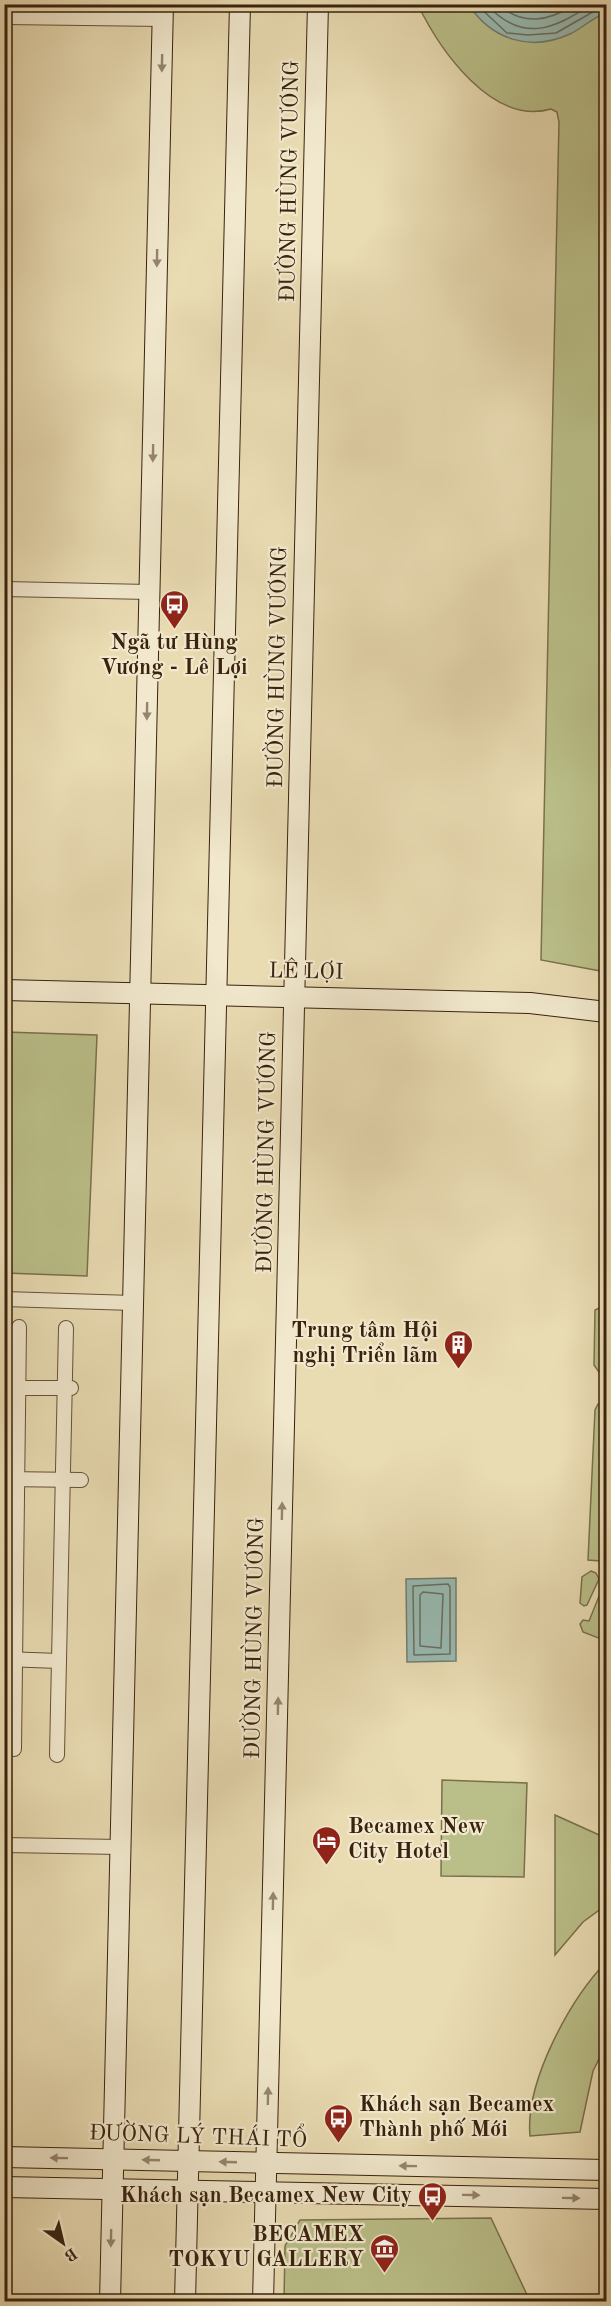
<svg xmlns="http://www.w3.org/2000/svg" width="611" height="2306" font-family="'Old Standard TT',serif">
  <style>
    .green { fill: #babf89; stroke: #7a704c; stroke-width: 1.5 }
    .water { fill: #98bab2; stroke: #727d70; stroke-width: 1.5 }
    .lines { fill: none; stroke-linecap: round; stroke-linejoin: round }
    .shore { stroke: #686e60; stroke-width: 1.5 }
    .street-casing { stroke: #655037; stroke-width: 16 }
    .secondary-casing { stroke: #39220e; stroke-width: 22 }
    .street { stroke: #f1e8cd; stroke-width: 14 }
    .secondary { stroke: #f1e8cd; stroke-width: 20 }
    .oneway { fill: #95856e }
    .labels { text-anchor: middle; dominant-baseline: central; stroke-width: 4.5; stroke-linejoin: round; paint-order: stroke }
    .street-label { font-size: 22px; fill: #39220e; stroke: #f1e8cd }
    .poi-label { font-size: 22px; font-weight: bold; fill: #39220e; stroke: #f1e8cd; text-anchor: end }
  </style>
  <rect width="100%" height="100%" fill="#e9dbb2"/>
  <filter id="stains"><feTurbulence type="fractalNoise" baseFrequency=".00333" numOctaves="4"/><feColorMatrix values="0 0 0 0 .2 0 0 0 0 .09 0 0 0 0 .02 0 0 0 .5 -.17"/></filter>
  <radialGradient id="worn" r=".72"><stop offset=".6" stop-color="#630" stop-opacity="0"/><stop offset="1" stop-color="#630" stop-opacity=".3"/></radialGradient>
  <g class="green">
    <path d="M 418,5 L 606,5 L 606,972 L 541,960 L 559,122 L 557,112 L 551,109 C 492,126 440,50 418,5 Z"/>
    <path d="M 5,1032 L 97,1035 L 87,1276 L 5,1273 Z"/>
    <path d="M 599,1308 L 606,1312 L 606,1368 L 599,1372 L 594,1365 L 595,1310 Z"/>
    <path d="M 605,1401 L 606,1545 L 600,1561 L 588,1560 L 595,1410 L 598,1404 Z"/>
    <path d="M 591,1571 L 596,1573 L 599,1579 L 587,1605 L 584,1606 L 580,1603 L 582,1577 Z"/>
    <path d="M 606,1579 L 606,1641 L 583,1632 L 580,1624 L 583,1620 L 589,1621 Z"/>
    <path d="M 442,1780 L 527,1783 L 524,1877 L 441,1876 Z"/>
    <path d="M 555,1815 L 606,1838 L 606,1905 L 583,1922 L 555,1955 Z"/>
    <path d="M 606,1962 L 606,2045 L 593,2071 L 580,2132 L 530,2136 C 525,2081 570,2000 606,1962 Z"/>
    <path d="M 491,2218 L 528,2297 L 535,2301 L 284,2301 L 285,2246 L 300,2220 Z"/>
  </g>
  <g class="water">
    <path d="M 469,5 L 606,5 L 606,13 C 593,17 583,28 570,34 C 531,52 492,40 469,5 Z"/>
    <path d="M 456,1578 L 456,1661 L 407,1662 L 406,1579 Z"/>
  </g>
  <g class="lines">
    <g class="shore">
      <path d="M 476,4 L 507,33 L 528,35 L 556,33 L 598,9 L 606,8"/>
      <path d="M 486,4 C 522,43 553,30 592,4"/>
      <path d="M 498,4 C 523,27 549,21 576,4"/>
      <path d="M 448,1584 L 450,1587 L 450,1654 L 414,1655 L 413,1586 Z"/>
      <path d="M 423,1592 L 443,1594 L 441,1648 L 420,1646 L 420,1595 Z"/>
    </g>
    <defs>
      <g id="street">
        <path d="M 4,17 L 163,19"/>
        <path d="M 4,589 L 149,592"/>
        <path d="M 4,1299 L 133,1303"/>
        <path d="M 4,1388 L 71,1388"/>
        <path d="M 4,1479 L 81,1480"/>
        <path d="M 4,1659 L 59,1661"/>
        <path d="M 14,1749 L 19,1327"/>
        <path d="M 57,1755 L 66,1328"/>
        <path d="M 4,1845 L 120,1847"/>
      </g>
      <g id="secondary">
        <path d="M 4,990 L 530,1003 L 606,1012"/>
        <path d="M 4,2157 L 606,2170"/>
        <path d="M 4,2187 L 606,2199"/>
        <path d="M 110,2302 L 163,4"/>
        <path d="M 185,2302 L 240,4"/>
        <path d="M 263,2302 L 318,4"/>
      </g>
    </defs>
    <use href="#street" class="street-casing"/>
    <use href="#secondary" class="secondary-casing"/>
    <use href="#street" class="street"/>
    <use href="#secondary" class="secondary"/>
  </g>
  <defs><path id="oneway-solid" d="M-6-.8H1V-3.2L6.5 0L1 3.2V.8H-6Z" transform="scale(1.5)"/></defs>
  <g class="oneway">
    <use href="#oneway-solid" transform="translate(162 63) rotate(91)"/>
    <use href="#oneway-solid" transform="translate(157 258) rotate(91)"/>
    <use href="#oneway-solid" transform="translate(153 453) rotate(91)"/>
    <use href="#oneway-solid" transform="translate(147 711) rotate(91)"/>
    <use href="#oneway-solid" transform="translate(282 1511) rotate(-89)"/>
    <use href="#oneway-solid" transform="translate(278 1706) rotate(-89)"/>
    <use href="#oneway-solid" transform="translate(273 1901) rotate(-89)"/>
    <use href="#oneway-solid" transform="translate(268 2096) rotate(-89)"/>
    <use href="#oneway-solid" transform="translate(59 2158) rotate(-179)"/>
    <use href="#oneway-solid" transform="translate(151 2160) rotate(-178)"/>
    <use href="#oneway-solid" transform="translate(228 2162) rotate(-178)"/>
    <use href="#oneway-solid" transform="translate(408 2166) rotate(-179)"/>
    <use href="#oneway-solid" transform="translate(471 2195) rotate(1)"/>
    <use href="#oneway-solid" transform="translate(571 2198) rotate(1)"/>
    <use href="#oneway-solid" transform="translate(111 2238) rotate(91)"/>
  </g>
  <defs>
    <symbol id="bus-pin" viewBox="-11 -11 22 30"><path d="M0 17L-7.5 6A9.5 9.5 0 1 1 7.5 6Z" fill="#8f2418" stroke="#f1e8cd"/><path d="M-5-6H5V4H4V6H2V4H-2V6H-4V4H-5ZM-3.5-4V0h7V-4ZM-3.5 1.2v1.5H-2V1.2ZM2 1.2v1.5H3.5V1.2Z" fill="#fff"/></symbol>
    <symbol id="building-pin" viewBox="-11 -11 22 30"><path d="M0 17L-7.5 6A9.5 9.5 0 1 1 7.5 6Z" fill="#8f2418" stroke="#f1e8cd"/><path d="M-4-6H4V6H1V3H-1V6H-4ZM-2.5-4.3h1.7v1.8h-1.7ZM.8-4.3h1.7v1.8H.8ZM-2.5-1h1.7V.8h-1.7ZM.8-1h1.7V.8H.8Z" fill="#fff"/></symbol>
    <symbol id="hotel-pin" viewBox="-11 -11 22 30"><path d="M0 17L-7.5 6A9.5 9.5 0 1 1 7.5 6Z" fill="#8f2418" stroke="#f1e8cd"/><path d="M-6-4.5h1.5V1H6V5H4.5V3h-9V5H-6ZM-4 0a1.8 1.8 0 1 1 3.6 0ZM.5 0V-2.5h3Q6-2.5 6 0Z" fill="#fff"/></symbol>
    <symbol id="museum-pin" viewBox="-11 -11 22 30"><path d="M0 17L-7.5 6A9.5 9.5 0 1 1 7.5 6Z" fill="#8f2418" stroke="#f1e8cd"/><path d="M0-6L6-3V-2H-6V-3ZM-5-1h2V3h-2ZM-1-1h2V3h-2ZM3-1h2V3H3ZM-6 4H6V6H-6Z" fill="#fff"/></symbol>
  </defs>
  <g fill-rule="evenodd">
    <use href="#bus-pin" x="158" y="588" width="33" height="45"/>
    <use href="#building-pin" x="442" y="1328" width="33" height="45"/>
    <use href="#hotel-pin" x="310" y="1824" width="33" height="45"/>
    <use href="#bus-pin" x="322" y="2102" width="33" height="45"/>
    <use href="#bus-pin" x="416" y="2180" width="33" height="45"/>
    <use href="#museum-pin" x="368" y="2232" width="33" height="45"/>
  </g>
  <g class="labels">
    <g class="street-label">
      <text transform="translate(290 181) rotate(-89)">ĐƯỜNG HÙNG VƯƠNG</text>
      <text transform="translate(278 667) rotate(-89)">ĐƯỜNG HÙNG VƯƠNG</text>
      <text transform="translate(306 972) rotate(1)">LÊ LỢI</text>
      <text transform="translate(267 1152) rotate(-89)">ĐƯỜNG HÙNG VƯƠNG</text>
      <text transform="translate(255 1638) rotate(-89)">ĐƯỜNG HÙNG VƯƠNG</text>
      <text transform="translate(198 2137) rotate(2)">ĐƯỜNG LÝ THÁI TỔ</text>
    </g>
    <g class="poi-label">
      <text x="174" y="643" text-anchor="middle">Ngã tư Hùng<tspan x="174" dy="25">Vương - Lê Lợi</tspan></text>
      <text x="438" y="1331">Trung tâm Hội<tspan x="438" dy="25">nghị Triển lãm</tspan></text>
      <text x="348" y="1827" text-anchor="start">Becamex New<tspan x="348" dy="25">City Hotel</tspan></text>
      <text x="359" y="2105" text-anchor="start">Khách sạn Becamex<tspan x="359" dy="25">Thành phố Mới</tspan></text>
      <text x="412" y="2196">Khách sạn Becamex New City</text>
      <text x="364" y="2235">BECAMEX<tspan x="364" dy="25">TOKYU GALLERY</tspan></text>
    </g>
  </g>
  <rect width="611" height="2306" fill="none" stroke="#e9dbb2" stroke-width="24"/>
  <rect x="6" y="6" width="599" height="2294" fill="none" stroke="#39220e" stroke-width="3"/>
  <rect x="12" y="12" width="587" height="2282" fill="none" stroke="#39220e" stroke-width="1.5"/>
  <g transform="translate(63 2243) rotate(146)" stroke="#f1e8cd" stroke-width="4.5" paint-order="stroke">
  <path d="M0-4.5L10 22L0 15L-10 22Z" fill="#39220e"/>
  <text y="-9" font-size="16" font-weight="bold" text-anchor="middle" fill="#39220e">B</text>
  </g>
  <rect width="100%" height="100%" filter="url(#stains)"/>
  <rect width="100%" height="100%" fill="url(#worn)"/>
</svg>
